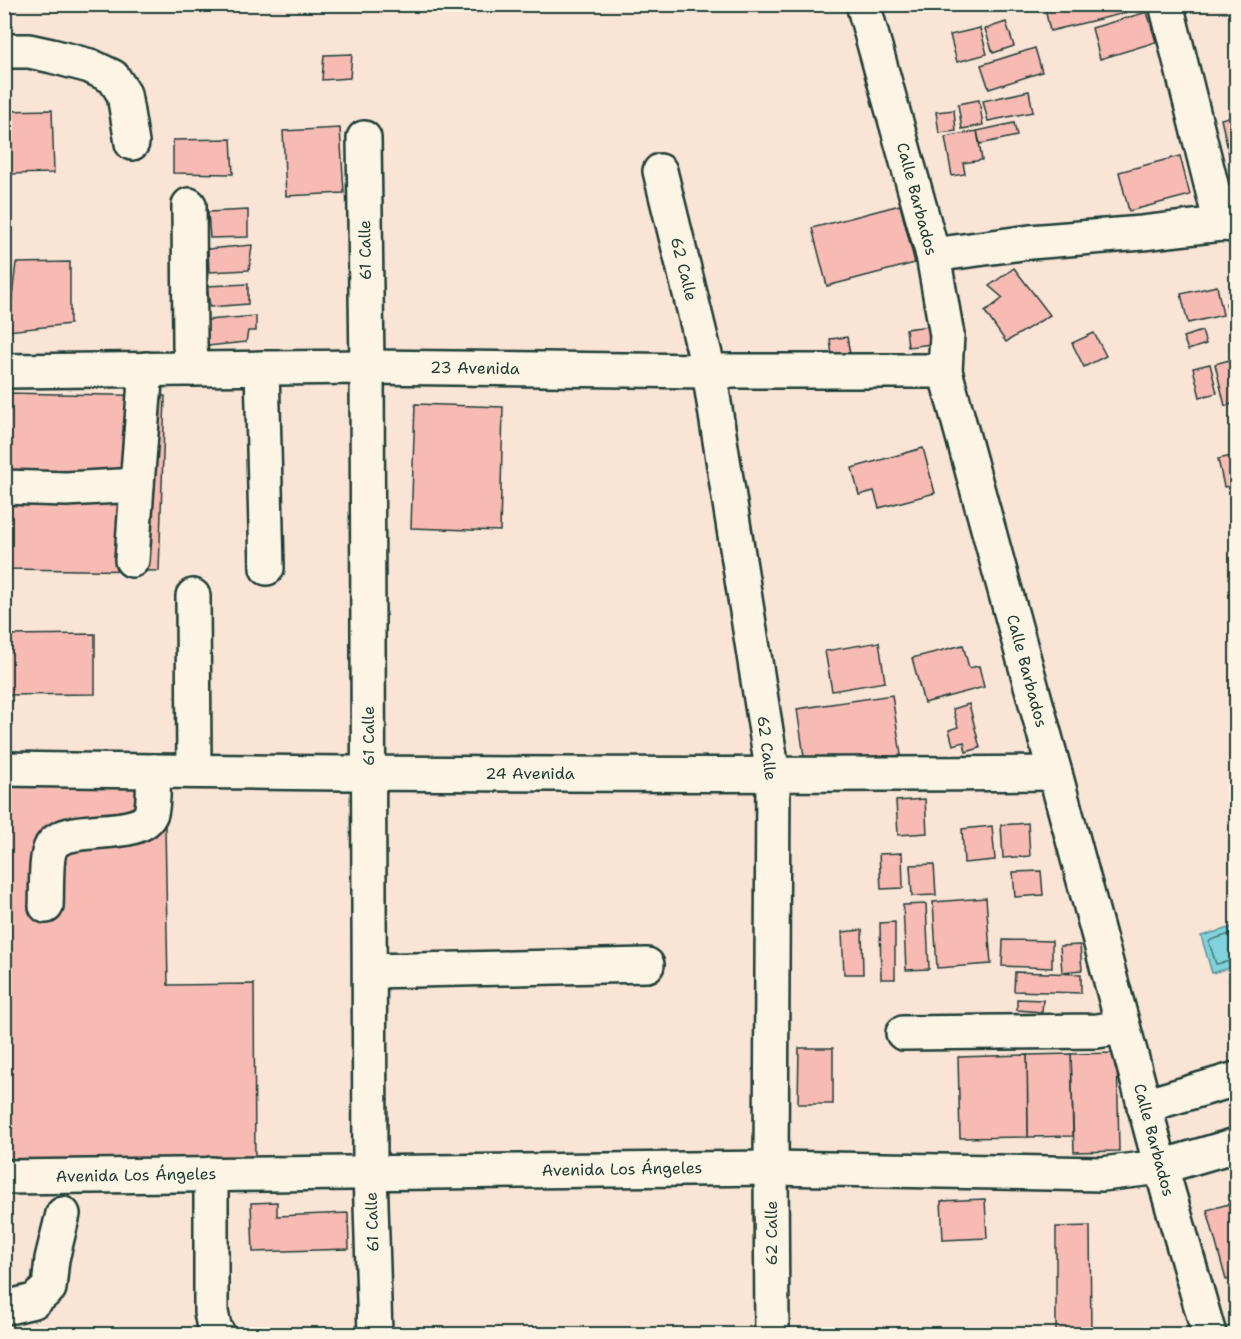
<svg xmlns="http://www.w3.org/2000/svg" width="1241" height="1339" font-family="'Shantell Sans',sans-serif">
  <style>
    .water { fill: #81d2dc; stroke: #5a9699; stroke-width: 1.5 }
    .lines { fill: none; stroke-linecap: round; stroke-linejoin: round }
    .shore { stroke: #467977; stroke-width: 1.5 }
    .building { fill: #f7bbb4; stroke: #1f3d34; stroke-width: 1.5 }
    .minor-casing { stroke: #1f3d34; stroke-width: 38 }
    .minor { stroke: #fcf5e5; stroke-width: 33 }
    .labels { text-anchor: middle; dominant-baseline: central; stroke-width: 4.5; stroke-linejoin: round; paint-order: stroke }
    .street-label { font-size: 16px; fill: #1f3d34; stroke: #fcf5e5 }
  </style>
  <rect width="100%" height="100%" fill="#fae4d6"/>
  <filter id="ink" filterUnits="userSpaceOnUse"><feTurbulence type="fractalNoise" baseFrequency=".0167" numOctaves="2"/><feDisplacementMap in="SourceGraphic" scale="12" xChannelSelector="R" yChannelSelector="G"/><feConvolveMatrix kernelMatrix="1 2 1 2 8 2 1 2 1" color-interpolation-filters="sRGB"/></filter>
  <g filter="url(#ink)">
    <path class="water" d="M 1236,926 L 1236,966 L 1212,973 L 1201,936 Z"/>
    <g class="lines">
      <path class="shore" d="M 1236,932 L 1211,940 L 1209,942 L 1216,964 L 1236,960"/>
    </g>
    <g class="building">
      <path d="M 1044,4 L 1123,4 L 1125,13 L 1050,31 Z"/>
      <path d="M 1147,12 L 1156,42 L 1100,59 L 1092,28 Z"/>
      <path d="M 1006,22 L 1014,46 L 993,53 L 985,29 Z"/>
      <path d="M 980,28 L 987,54 L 957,62 L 950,35 Z"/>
      <path d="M 1035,48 L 1042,72 L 989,89 L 981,65 Z"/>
      <path d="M 352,54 L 350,78 L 322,80 L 324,55 Z"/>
      <path d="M 1029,91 L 1033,112 L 988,121 L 983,101 Z"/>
      <path d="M 979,100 L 983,125 L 962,129 L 958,104 Z"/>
      <path d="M 52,110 L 54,173 L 4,174 L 4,111 Z"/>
      <path d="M 954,110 L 956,131 L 939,133 L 936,112 Z"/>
      <path d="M 1236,115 L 1236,184 L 1221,119 Z"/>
      <path d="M 1014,123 L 1017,136 L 980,144 L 977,131 Z"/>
      <path d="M 340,128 L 344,193 L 286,196 L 283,131 Z"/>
      <path d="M 977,131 L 982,160 L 963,163 L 965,174 L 952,176 L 945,137 Z"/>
      <path d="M 231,139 L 233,174 L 173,173 L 173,140 Z"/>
      <path d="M 1180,156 L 1190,195 L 1129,211 L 1119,172 Z"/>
      <path d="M 900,205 L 915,263 L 827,286 L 812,228 Z"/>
      <path d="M 248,210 L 248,237 L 210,238 L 208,212 Z"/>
      <path d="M 252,245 L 249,270 L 209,272 L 208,249 Z"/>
      <path d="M 70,262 L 70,324 L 8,331 L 16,263 Z"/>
      <path d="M 1014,268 L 1050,315 L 1006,342 L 985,312 L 1003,298 L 989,286 Z"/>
      <path d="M 248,284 L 248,304 L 210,307 L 207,286 Z"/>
      <path d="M 1217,286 L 1223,315 L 1188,323 L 1181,294 Z"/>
      <path d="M 1236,301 L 1236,330 L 1231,331 L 1226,303 Z"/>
      <path d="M 256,316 L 256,331 L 248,331 L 246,342 L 208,346 L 207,320 Z"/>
      <path d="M 929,326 L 931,344 L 908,347 L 906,329 Z"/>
      <path d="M 1202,331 L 1206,344 L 1188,350 L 1183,337 Z"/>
      <path d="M 1094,333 L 1106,356 L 1084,367 L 1072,343 Z"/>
      <path d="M 847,337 L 850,354 L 832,356 L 830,339 Z"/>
      <path d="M 1236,358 L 1236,403 L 1225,406 L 1215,364 Z"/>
      <path d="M 1210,364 L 1217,393 L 1200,397 L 1193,368 Z"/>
      <path d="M 4,393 L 165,396 L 159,571 L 4,569 Z"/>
      <path d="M 415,404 L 503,407 L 500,531 L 411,528 Z"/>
      <path d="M 923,448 L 935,493 L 879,508 L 874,491 L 859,495 L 852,468 Z"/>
      <path d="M 1236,455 L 1236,485 L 1224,487 L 1218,459 Z"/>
      <path d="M 1236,518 L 1236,537 L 1230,520 Z"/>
      <path d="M 95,634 L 95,694 L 4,695 L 4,635 Z"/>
      <path d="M 879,642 L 885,682 L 832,691 L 825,651 Z"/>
      <path d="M 963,645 L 969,668 L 979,666 L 984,687 L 924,703 L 912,658 Z"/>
      <path d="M 892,695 L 901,755 L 806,770 L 797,709 Z"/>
      <path d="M 969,704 L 980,748 L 966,752 L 964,742 L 953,745 L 949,730 L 958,727 L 953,709 Z"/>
      <path d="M 4,771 L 164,773 L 168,985 L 254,984 L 255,1171 L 4,1176 Z"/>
      <path d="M 925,799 L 927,833 L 898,835 L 896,801 Z"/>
      <path d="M 1028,823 L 1030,856 L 1003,858 L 1001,825 Z"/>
      <path d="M 992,826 L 995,860 L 964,863 L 962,829 Z"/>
      <path d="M 902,853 L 903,888 L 881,889 L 879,854 Z"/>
      <path d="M 934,864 L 936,895 L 912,896 L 910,865 Z"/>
      <path d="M 1041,871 L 1043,895 L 1015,897 L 1013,872 Z"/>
      <path d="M 986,898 L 991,964 L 937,968 L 933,902 Z"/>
      <path d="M 926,904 L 929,969 L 906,970 L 903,905 Z"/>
      <path d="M 895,922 L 895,979 L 881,979 L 880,923 Z"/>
      <path d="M 862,930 L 863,974 L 844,974 L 842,932 Z"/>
      <path d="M 1003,940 L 1052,941 L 1052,968 L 1002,966 Z"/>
      <path d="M 1080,945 L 1082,970 L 1062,972 L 1060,946 Z"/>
      <path d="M 1015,972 L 1081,974 L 1081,993 L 1014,991 Z"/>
      <path d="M 1236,977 L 1236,1008 L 1229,979 Z"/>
      <path d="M 1017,999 L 1043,1000 L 1042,1012 L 1017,1010 Z"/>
      <path d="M 799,1048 L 833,1048 L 833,1104 L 798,1104 Z"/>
      <path d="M 1117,1053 L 1119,1151 L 1074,1152 L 1071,1054 Z"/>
      <path d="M 1071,1054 L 1073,1136 L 1028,1137 L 1027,1055 Z"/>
      <path d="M 1027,1055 L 1028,1137 L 960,1138 L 958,1057 Z"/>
      <path d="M 985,1199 L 987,1238 L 943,1240 L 941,1201 Z"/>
      <path d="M 277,1202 L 277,1216 L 348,1213 L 349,1249 L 253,1252 L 251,1203 Z"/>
      <path d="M 1236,1202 L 1236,1278 L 1226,1280 L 1207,1210 Z"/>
      <path d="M 1090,1226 L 1091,1334 L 1056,1334 L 1056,1227 Z"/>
    </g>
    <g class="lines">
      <defs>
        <g id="minor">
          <path d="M 863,4 L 933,255 L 947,335 L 945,371 L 1055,773 L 1161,1167 L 1209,1334"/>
          <path d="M 1166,4 L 1221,224"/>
          <path d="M 4,51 L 29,51 L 52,56 L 90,66 L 113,77 L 124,94 L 132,143"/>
          <path d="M 364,138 L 367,367 L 370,1172 L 375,1334"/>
          <path d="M 660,171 L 709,371 L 773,775 L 771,1168 L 772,1334"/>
          <path d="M 189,205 L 190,346 L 192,369"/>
          <path d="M 933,255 L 1030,242 L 1142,233 L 1221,224 L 1236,225"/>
          <path d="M 262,368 L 267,568"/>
          <path d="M 4,371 L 367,367 L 709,371 L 945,371"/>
          <path d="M 4,487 L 66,489 L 137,485 L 146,369"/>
          <path d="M 132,560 L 137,485"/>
          <path d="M 193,596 L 194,771"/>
          <path d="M 4,769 C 355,774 705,776 1055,773"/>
          <path d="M 46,906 C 47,893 45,858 51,847 C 64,821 140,842 151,813 C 154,804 153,781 154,771"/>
          <path d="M 370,971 L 647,965"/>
          <path d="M 903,1033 L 1097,1031 L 1123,1027"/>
          <path d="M 1144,1106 L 1236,1079"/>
          <path d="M 211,1174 L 211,1312 L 214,1327 L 218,1334"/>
          <path d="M 4,1177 L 771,1168 L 1102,1174 L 1161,1167 L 1236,1145"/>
          <path d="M 4,1307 L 13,1306 L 34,1301 L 49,1288 L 52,1259 L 63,1214"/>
        </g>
      </defs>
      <use href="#minor" class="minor-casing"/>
      <use href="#minor" class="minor"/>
    </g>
  </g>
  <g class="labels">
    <g class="street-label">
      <text transform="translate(917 199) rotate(75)">Calle Barbados</text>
      <text transform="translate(365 250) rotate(-91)">61 Calle</text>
      <text transform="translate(684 269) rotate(76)">62 Calle</text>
      <text transform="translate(475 368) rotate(1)">23 Avenida</text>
      <text transform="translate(1027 671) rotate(75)">Calle Barbados</text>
      <text transform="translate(368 736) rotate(-90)">61 Calle</text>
      <text transform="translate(767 748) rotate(83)">62 Calle</text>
      <text x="530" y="773">24 Avenida</text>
      <text transform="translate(1154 1140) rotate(75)">Calle Barbados</text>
      <text transform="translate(622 1169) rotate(-1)">Avenida Los Ángeles</text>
      <text transform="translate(136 1175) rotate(-1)">Avenida Los Ángeles</text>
      <text transform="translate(372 1222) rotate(-92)">61 Calle</text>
      <text transform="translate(771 1233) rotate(-90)">62 Calle</text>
    </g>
  </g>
  <rect width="1241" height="1339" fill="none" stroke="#fcf5e5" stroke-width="24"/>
  <rect x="12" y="12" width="1217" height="1315" fill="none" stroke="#1f3d34" stroke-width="2" filter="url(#ink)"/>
</svg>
